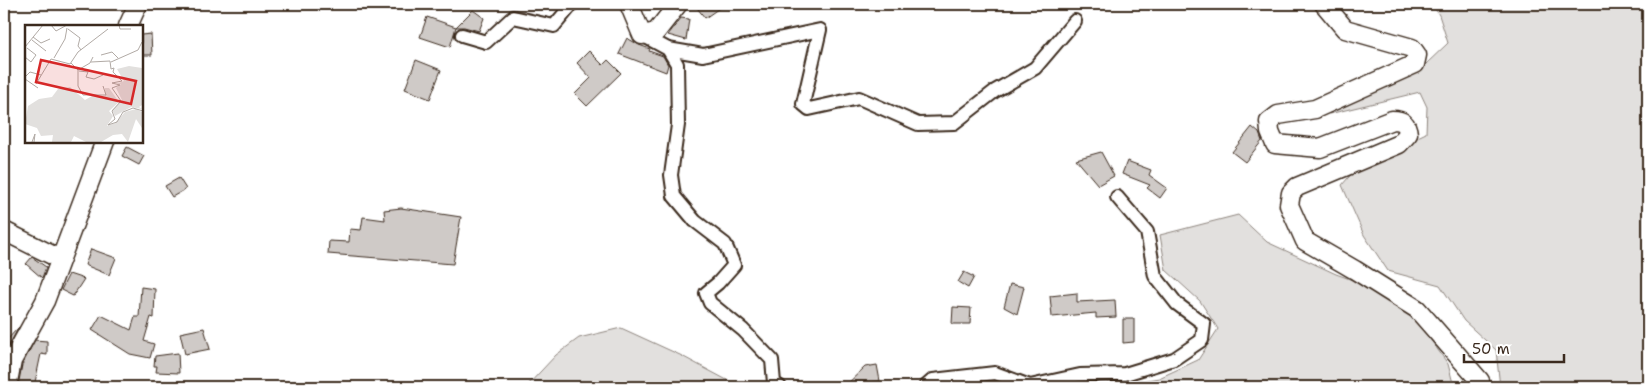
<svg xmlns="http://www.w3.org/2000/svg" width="1652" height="391" font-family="'Shantell Sans',sans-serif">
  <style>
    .green { fill: #e2e0de; stroke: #8e857e }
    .building { fill: #cfcac7; stroke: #3b2a1e }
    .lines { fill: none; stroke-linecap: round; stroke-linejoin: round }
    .street-casing { stroke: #3b2a1e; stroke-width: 16 }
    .secondary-casing { stroke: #3b2a1e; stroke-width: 21 }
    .street { stroke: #fff; stroke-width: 12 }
    .secondary { stroke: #fff; stroke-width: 18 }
    .inset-road { fill: none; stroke: #b1aaa5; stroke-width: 1 }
    .view { fill: #d62828; fill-opacity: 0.15; stroke: #d62828; stroke-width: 2.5 }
    .inset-edge { fill: none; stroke: #3b2a1e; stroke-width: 2.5 }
  </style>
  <rect width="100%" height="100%" fill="#fff"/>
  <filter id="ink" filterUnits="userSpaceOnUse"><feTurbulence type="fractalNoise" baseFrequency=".02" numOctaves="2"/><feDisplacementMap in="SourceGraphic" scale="10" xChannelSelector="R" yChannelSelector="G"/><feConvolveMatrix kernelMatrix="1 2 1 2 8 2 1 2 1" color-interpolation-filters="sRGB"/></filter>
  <g filter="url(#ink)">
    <g class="green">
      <path d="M 1432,4 L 1648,4 L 1648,387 L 1500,387 L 1496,350 L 1464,321 L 1440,285 L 1388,271 L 1364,235 L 1342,185 L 1359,165 L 1426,133 L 1427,107 L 1420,92 L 1329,114 L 1335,102 L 1426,64 L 1448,43 L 1439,15 Z"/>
      <path d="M 1238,215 L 1267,242 L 1336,274 L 1400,297 L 1448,364 L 1454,387 L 1105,387 L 1159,378 L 1198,360 L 1218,329 L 1200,301 L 1166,270 L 1160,235 Z"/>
      <path d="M 621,328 L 680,355 L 740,387 L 526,387 L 556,355 L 579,338 Z"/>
    </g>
    <g class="building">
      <path d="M 694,4 L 725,4 L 705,18 Z"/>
      <path d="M 473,10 L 484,18 L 479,31 L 464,27 L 456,27 Z"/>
      <path d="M 427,17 L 456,27 L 450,47 L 420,37 Z"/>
      <path d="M 681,18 L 689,19 L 686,40 L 668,35 Z"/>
      <path d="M 151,34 L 152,55 L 141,55 L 141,35 Z"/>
      <path d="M 627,38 L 639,45 L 650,49 L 649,51 L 663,56 L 668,65 L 666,72 L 619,54 Z"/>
      <path d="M 589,51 L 603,65 L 608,60 L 621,73 L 587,106 L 575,94 L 591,78 L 577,63 Z"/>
      <path d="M 416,60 L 441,70 L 430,99 L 405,89 Z"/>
      <path d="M 1252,127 L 1259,133 L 1262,141 L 1245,162 L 1232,152 Z"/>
      <path d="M 127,147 L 144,156 L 139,165 L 122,156 Z"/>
      <path d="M 1101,152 L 1114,176 L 1098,185 L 1076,159 Z"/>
      <path d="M 1127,161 L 1151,170 L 1149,175 L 1167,188 L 1160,198 L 1147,188 L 1150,185 L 1122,174 Z"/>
      <path d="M 179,178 L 186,189 L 172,197 L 165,186 Z"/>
      <path d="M 401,208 L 461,217 L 453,264 L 328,254 L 329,241 L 349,242 L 350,229 L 361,230 L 363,217 L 385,220 L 384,210 Z"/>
      <path d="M 91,249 L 116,258 L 109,275 L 85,265 Z"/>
      <path d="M 32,257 L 46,267 L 42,278 L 26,264 Z"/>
      <path d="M 964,272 L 974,277 L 968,288 L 958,282 Z"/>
      <path d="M 69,274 L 84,279 L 73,296 L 61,290 Z"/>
      <path d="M 1010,284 L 1024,287 L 1017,314 L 1004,307 Z"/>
      <path d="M 141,287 L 155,289 L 154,318 L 151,317 L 144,341 L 154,344 L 150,358 L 130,354 L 92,330 L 101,315 L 131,330 L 135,317 L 139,317 Z"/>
      <path d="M 1077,293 L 1077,302 L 1115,300 L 1116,317 L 1096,318 L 1096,313 L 1052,317 L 1050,296 Z"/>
      <path d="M 953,307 L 971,308 L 970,324 L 952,324 Z"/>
      <path d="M 1123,319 L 1134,319 L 1134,342 L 1123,343 Z"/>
      <path d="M 19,327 L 6,351 L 4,350 L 4,343 Z"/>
      <path d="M 204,328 L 210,349 L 185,354 L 180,333 Z"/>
      <path d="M 35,340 L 47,341 L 47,355 L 41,354 L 34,387 L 18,386 L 22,365 Z"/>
      <path d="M 178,353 L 179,373 L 156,372 L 157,366 L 154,366 L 155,356 Z"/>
      <path d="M 877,365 L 880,381 L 868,383 L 872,387 L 844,387 L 865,367 Z"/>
    </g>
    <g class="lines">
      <defs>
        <g id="street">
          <path d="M 462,35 L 486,42 L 513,17 L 554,26 L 569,8 L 570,4"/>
          <path d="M 642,35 L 668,49 L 677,64 L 678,125 L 671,175 L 674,196 L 695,221 L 725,244 L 734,265 L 718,283 L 706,293 L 710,303 L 743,330 L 772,360 L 774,383 L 780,387"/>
          <path d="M 668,49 L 703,55 L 820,30 L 803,104 L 809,109 L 859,98 L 918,124 L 954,123 L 995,91 L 1035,68 L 1075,21"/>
          <path d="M 925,387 L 933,380 L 995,373 L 1030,386 L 1080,375 L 1125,374 L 1174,359 L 1202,340 L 1204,324 L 1177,304 L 1155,276 L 1147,232 L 1117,197"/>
        </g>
        <g id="secondary">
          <path d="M 629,4 L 642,35 L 656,32 L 678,4"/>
          <path d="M 1324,4 L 1345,29 L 1412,48 L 1417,55 L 1415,64 L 1315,109 L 1278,115 L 1269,122 L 1270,132 L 1275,144 L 1320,148 L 1392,120 C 1403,120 1407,123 1408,134 L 1399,144 L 1297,187 L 1291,193 L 1289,205 L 1305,241 L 1355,270 L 1417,309 L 1480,381 L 1480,387"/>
          <path d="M 128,26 L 138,4"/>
          <path d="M 4,231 L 60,259"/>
          <path d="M 7,387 L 12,361 L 45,301 L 105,141"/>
        </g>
      </defs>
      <use href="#street" class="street-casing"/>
      <use href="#secondary" class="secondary-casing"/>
      <use href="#street" class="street"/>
      <use href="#secondary" class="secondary"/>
    </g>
  </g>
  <g transform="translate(25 25)">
    <rect width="118" height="118" fill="#fff"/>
    <path d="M 104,41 L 117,43 L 117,80 L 114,82 L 117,84 L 106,82 L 90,91 L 87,85 L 97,75 L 91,63 L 96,59 L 91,59 L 99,56 L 92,44 ZM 45,62 L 60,75 L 67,71 L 80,71 L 80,63 L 84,63 L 94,77 L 84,86 L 88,91 L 82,101 L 90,98 L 100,87 L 111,84 L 117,87 L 117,103 L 111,94 L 103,117 L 97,109 L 88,110 L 76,117 L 61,117 L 49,111 L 46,117 L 27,117 L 28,110 L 16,111 L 12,103 L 0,99 L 3,81 L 14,74 L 27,72 L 33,64 Z" fill="#e2e0de"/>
    <path class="inset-road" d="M 26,0 L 31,6 L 42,0M 94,0 L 95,4 L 106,4M 43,4 L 55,13 L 53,21 L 56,25M 8,12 L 16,18 L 25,14M 7,15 L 21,26M 0,22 L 18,0M 76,30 L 87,27 L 93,33M 0,32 L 6,37 L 11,30 L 2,23M 29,33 L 40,14 L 42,3M 66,37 L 85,36 L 86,44 L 89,43 L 88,47 L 97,56 L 87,58 L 95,60 L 87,63 L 96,76 L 87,86 L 90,94 L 83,100 L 92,97 L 98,87 L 108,83 L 118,86M 86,37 L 113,25 L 117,17M 46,38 L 53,45 L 65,38 L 68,32M 53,45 L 53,61 L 58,70 L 81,70 L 78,61M 54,46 L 63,47 L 61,52 L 69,54 L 78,50M 0,52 L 5,47 L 16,50M 0,54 L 13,63M 11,59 L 26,34 L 45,39 L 53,27 L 83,4M 7,117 L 10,109 L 9,117"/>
    <path class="view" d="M 16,35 L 111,56 L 106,79 L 11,57 Z"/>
    <rect width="118" height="118" class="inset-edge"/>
  </g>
  <rect width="1652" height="391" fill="none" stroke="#fff" stroke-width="20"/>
  <rect x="10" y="10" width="1632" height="371" fill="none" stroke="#3b2a1e" stroke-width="2" filter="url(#ink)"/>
  <path d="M1464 354v8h100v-8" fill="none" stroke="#3b2a1e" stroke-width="2.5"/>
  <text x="1472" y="354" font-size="15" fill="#3b2a1e" stroke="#ffffff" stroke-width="4" paint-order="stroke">50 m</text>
</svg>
